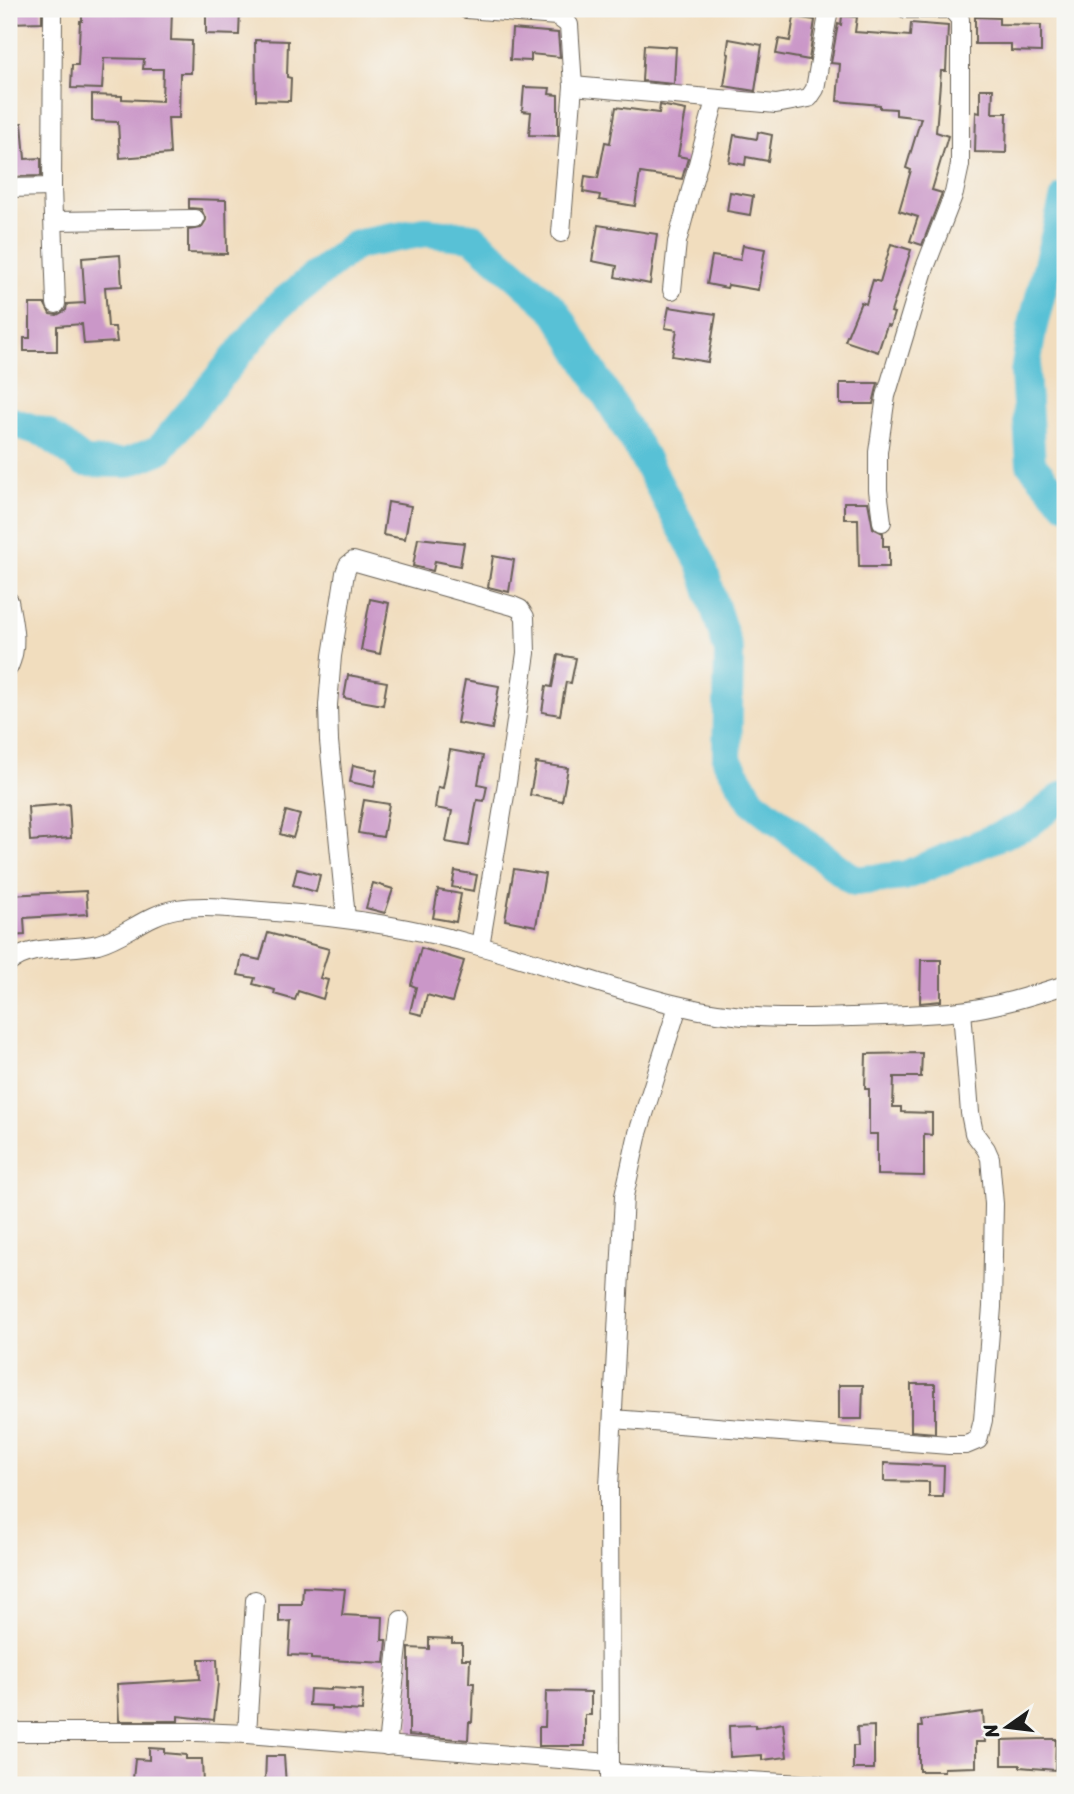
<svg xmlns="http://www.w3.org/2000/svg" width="1074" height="1794" font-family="Sriracha,sans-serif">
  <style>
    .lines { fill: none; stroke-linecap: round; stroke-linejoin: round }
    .river { stroke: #59c1d6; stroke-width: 30 }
    .building { fill: #ca97c8 }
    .minor-casing { stroke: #676055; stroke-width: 20 }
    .minor { stroke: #fff; stroke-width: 18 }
  </style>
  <rect width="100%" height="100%" fill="#f6f6f2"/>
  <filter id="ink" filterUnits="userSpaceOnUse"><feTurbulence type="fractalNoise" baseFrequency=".0143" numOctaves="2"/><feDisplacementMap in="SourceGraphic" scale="14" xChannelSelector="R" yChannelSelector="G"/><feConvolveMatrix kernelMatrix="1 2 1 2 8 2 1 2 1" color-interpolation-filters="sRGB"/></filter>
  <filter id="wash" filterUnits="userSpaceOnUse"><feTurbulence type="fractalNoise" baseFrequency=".00686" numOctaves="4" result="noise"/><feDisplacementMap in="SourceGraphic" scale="28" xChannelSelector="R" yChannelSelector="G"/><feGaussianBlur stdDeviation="1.57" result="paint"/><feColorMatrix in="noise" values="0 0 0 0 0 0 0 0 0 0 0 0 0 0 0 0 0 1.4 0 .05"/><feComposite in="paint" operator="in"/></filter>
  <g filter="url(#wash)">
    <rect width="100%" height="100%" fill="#f1ddbe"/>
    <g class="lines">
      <g class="river">
        <path d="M 1065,197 L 1032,329 L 1025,373 L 1031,464 L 1065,503"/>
        <path d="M 9,421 L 46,433 L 84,462 L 126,463 L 159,450 L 277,307 L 355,245 L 425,232 L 472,237 L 555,310 L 641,452 L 701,563 L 729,652 L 727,760 L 752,801 L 854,881 L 904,876 L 1028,824 L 1065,795"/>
      </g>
    </g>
    <g id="blocks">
      <g class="building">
        <path d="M 9,9 L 42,9 L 42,22 L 9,23 Z"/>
        <path d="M 82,9 L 172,9 L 171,40 L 192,41 L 191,73 L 180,73 L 179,118 L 168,118 L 170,154 L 120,158 L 118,122 L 92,121 L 92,95 L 122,96 L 122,99 L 162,101 L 163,69 L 143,69 L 144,59 L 104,58 L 102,89 L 71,88 L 72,65 L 78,65 L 80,21 L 82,21 Z"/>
        <path d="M 206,9 L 240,9 L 239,35 L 206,34 Z"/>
        <path d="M 842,16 L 857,17 L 855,32 L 910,36 L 911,23 L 948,26 L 946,71 L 941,71 L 936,132 L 948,136 L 932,190 L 942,193 L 922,245 L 910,241 L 918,217 L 899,211 L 911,170 L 906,168 L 921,118 L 896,115 L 896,109 L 880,108 L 880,105 L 837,101 L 840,64 L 831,63 L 838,24 L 841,25 Z"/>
        <path d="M 794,17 L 815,20 L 809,60 L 776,54 L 779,39 L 790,41 Z"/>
        <path d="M 975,17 L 999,18 L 999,24 L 1041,25 L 1041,52 L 1011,51 L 1011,44 L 975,44 Z"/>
        <path d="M 512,29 L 558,33 L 560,57 L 531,54 L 531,61 L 510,60 Z"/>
        <path d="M 729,39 L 762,45 L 755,91 L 724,86 L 729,54 L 727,53 Z"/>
        <path d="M 255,40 L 288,41 L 287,77 L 291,78 L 290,101 L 256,100 Z"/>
        <path d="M 644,45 L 676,47 L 674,84 L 642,81 Z"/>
        <path d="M 524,87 L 550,88 L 549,94 L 558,95 L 558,136 L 529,135 L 531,112 L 522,111 Z"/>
        <path d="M 980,89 L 993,89 L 992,113 L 1007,113 L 1006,153 L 975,152 L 976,112 L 980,113 Z"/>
        <path d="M 660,105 L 686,110 L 678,156 L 688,158 L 682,179 L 640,173 L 635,206 L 599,200 L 600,195 L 583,192 L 585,176 L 598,178 L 605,142 L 610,143 L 616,107 L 659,113 Z"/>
        <path d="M 9,123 L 22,123 L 25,159 L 41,158 L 41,176 L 9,177 Z"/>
        <path d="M 758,132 L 772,135 L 768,161 L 746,157 L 745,165 L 729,162 L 734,135 L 757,139 Z"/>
        <path d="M 730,192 L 753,196 L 750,215 L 727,211 Z"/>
        <path d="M 189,199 L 226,200 L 227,254 L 188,253 L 188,230 L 201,228 L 206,220 L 201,209 L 189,208 Z"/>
        <path d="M 598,225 L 657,234 L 650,284 L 615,277 L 617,266 L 592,261 Z"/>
        <path d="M 891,244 L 911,250 L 891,312 L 894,313 L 890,326 L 887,325 L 878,352 L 845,341 L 861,302 L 866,304 L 873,280 L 880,282 Z"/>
        <path d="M 743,245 L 765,249 L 758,290 L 728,285 L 727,288 L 707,284 L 712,256 L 740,260 Z"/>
        <path d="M 120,255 L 122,286 L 105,287 L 108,327 L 115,327 L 117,342 L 84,344 L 82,324 L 57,326 L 57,351 L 24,351 L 24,338 L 30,338 L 30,304 L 45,304 L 50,314 L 57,315 L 66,310 L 67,304 L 85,303 L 82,258 Z"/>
        <path d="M 669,307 L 716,314 L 708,362 L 672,356 L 677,330 L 665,328 Z"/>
        <path d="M 840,383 L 878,383 L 873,404 L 840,404 Z"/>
        <path d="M 388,502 L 411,506 L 405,539 L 383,535 Z"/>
        <path d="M 844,502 L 868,502 L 873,528 L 883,533 L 883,546 L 889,546 L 889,567 L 859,567 L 858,519 L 844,519 Z"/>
        <path d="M 418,538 L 464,543 L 460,566 L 435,561 L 433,571 L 413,566 Z"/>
        <path d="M 493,556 L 514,560 L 509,592 L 488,587 Z"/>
        <path d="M 370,599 L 389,603 L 380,654 L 361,650 Z"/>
        <path d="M 558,655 L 576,658 L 571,683 L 566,682 L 560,715 L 542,712 L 546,686 L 552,687 Z"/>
        <path d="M 348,675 L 387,682 L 383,705 L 344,698 Z"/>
        <path d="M 465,680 L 499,686 L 492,729 L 457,723 Z"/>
        <path d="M 450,750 L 483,756 L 478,784 L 487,786 L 484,801 L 477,800 L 469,846 L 446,842 L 452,811 L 435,808 L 438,787 L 443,788 Z"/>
        <path d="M 536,763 L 568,768 L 562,801 L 530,795 Z"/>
        <path d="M 353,765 L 377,770 L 374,787 L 350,782 Z"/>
        <path d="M 364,800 L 389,804 L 383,837 L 358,833 Z"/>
        <path d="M 69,804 L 71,838 L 30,841 L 28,807 Z"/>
        <path d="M 286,811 L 300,815 L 293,838 L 280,834 Z"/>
        <path d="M 297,869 L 320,875 L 316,892 L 293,885 Z"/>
        <path d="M 514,869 L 545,874 L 536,926 L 505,920 Z"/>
        <path d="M 455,871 L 477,875 L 474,891 L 452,887 Z"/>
        <path d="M 373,883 L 393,889 L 385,913 L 366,908 Z"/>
        <path d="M 438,890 L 461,894 L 456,922 L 433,918 Z"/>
        <path d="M 86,891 L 88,914 L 24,918 L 25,935 L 9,936 L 9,895 Z"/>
        <path d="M 268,933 L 329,949 L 320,978 L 328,980 L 323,999 L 298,991 L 295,1000 L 274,994 L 275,990 L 253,984 L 255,978 L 238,975 L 242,956 L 260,960 Z"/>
        <path d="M 421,948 L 464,961 L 452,1002 L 427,995 L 422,1015 L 410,1012 L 416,987 L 411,985 Z"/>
        <path d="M 921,960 L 941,960 L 941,1001 L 920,1003 Z"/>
        <path d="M 922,1053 L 921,1077 L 894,1077 L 893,1107 L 901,1107 L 901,1112 L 932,1113 L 932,1135 L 924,1134 L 924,1176 L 877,1175 L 877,1134 L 869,1134 L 869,1089 L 865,1089 L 866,1054 Z"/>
        <path d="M 911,1384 L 935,1384 L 935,1433 L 911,1431 Z"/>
        <path d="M 839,1385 L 863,1385 L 862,1419 L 839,1419 Z"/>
        <path d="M 884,1463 L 944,1466 L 943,1497 L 929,1497 L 929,1482 L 884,1481 Z"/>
        <path d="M 303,1587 L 345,1589 L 342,1615 L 383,1617 L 382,1640 L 387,1640 L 385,1663 L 311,1659 L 311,1656 L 289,1655 L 291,1621 L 279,1622 L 279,1604 L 302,1604 Z"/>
        <path d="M 429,1638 L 452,1639 L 452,1643 L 462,1643 L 462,1659 L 470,1659 L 469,1683 L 474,1683 L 472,1722 L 469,1722 L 468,1740 L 409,1735 L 409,1648 L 429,1649 Z"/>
        <path d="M 199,1659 L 217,1659 L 218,1683 L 214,1720 L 178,1716 L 178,1721 L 119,1721 L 117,1684 L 200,1679 Z"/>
        <path d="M 331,1688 L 363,1690 L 362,1711 L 331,1709 L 331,1706 L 309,1705 L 310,1689 L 331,1690 Z"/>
        <path d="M 546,1691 L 591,1692 L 591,1715 L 585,1715 L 585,1746 L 539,1746 L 539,1727 L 545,1727 Z"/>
        <path d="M 983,1712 L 985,1742 L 976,1742 L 976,1767 L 944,1768 L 944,1771 L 919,1771 L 919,1727 L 922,1727 L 921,1720 Z"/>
        <path d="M 783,1723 L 787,1757 L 762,1760 L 762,1755 L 730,1757 L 729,1726 L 755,1725 L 755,1728 Z"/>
        <path d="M 874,1726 L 874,1769 L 853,1769 L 853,1746 L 858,1746 L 857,1727 Z"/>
        <path d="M 1040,1739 L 1056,1739 L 1055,1770 L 1020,1767 L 1020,1765 L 1002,1765 L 1002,1740 Z"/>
        <path d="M 149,1748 L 164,1749 L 164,1753 L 186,1755 L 186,1759 L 202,1759 L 203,1785 L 167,1785 L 167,1781 L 133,1779 L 135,1759 L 149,1760 Z"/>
        <path d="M 266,1756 L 284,1756 L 286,1785 L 265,1785 Z"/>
      </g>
    </g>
  </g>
  <g filter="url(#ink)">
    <use href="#blocks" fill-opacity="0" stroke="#676055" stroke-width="2"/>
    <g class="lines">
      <defs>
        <g id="minor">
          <path d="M 53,9 L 52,187 L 56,304"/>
          <path d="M 466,9 L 557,16 L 569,25 L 573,86 L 561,233"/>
          <path d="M 573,86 L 776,104 L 809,98 L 815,89 L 829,9"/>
          <path d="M 9,188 L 52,187"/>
          <path d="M 54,221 L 195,219"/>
          <path d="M 672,290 L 677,242 L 715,100"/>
          <path d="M 882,522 L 878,490 L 878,452 L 886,396 L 924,270 L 954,193 L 960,165 L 960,19 L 951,9 L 906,9"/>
          <path d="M 9,601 C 13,624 19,645 9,667"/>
          <path d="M 346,918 L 329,741 L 328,705 L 332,656 L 345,573 L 348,565 L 353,561 L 513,606 L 520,609 L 525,617 L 526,653 L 507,783 L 480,946"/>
          <path d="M 9,963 C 32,943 70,951 98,944 C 126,936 147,914 177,909 C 209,904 243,910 275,912 C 344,917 413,927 479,946 C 546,964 610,989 677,1005 C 735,1020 792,1019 851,1017 C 887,1016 924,1015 960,1011 C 995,1007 1031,996 1065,985"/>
          <path d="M 613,1419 L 949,1445 L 966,1445 L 978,1440 L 983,1420 L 992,1307 L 994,1204 L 990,1158 L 986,1149 L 974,1133 L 970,1113 L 962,1011"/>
          <path d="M 9,1732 L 198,1732 L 247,1734 L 610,1763 L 610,1785"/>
          <path d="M 247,1734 L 255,1600"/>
          <path d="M 387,1746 L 401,1620"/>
          <path d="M 610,1763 L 609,1487 L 624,1196 L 638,1133 L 678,1006"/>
          <path d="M 610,1773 L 819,1785"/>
        </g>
      </defs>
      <use href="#minor" class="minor-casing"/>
      <use href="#minor" class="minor"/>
    </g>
  </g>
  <rect width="1074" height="1794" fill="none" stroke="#f6f6f2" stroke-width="35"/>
  <g transform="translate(1007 1727) rotate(256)" stroke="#f6f6f2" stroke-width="5" paint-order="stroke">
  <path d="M0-5L12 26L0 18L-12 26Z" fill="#1c1c1c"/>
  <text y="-10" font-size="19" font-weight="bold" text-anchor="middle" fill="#1c1c1c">N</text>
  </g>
</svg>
